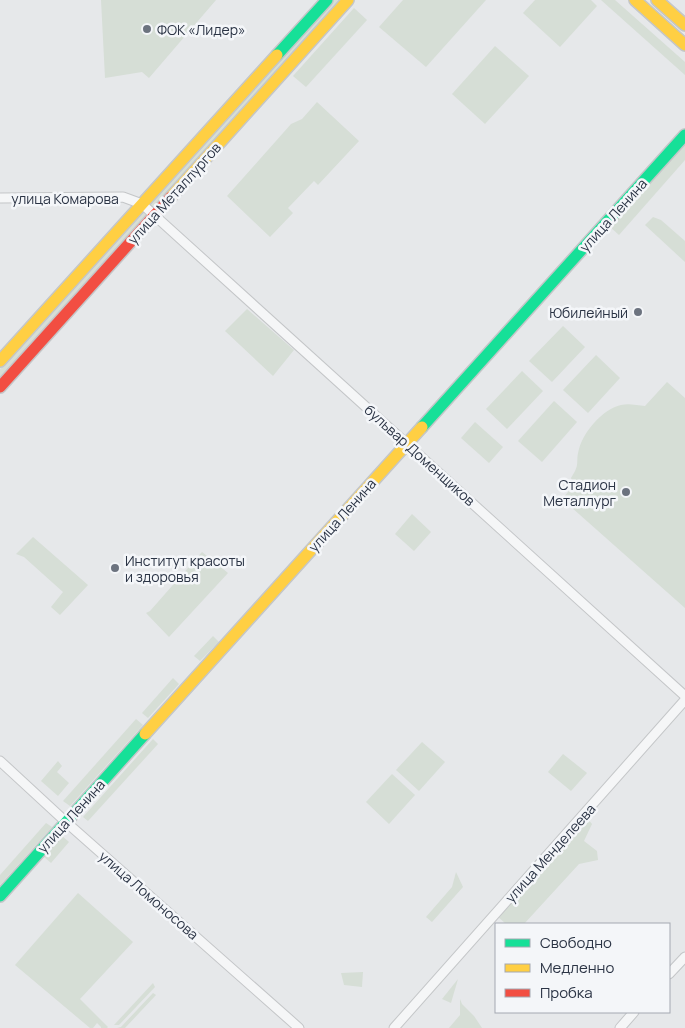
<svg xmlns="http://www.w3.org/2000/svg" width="685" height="1028" font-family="Manrope,sans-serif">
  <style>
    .green { fill: #d6ded6 }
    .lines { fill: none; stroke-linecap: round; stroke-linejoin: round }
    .street-casing { stroke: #c4c6c8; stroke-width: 11 }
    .fast-casing { stroke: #c4c6c8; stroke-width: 14 }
    .slow-casing { stroke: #c4c6c8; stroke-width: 14 }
    .jam-casing { stroke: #c4c6c8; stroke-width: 14 }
    .street { stroke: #f5f6f7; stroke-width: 9 }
    .fast { stroke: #16e098; stroke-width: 11 }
    .slow { stroke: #ffcf43; stroke-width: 11 }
    .jam { stroke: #f24e42; stroke-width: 11 }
    .poi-dot { fill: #6c737f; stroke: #f4f6f9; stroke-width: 2 }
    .labels { text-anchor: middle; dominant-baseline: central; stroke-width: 5; stroke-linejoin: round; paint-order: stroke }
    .poi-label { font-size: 14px; fill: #2b3445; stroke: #f4f6f9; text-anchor: start }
    .street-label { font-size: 14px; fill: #2b3445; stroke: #f4f6f9 }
  </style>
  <rect width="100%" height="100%" fill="#e6e8ea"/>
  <g class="green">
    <path d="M 101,0 L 216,0 L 149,78 L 142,72 L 105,78 Z"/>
    <path d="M 333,0 L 342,0 L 153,209 L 148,204 Z"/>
    <path d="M 403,0 L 486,0 L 426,67 L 379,27 Z"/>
    <path d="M 535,0 L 591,0 L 597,6 L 560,47 L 523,13 Z"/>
    <path d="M 601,0 L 615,0 L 685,62 L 685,75 Z"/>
    <path d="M 354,8 L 367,20 L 306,87 L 293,76 Z"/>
    <path d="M 495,46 L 529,76 L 485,124 L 452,94 Z"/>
    <path d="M 317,102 L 359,141 L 318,185 L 314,181 L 288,208 L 293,213 L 270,237 L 227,196 L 291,124 L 302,119 Z"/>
    <path d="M 685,142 L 685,160 L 619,235 L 609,226 Z"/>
    <path d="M 142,211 L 147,216 L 0,379 L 0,369 Z"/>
    <path d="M 653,217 L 661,220 L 685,241 L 685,262 L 645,225 Z"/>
    <path d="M 247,309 L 294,350 L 273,376 L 225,331 Z"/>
    <path d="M 563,326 L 585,347 L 552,382 L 529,361 Z"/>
    <path d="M 596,355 L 620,378 L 588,413 L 563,390 Z"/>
    <path d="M 522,371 L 543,391 L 507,429 L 486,409 Z"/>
    <path d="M 667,382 L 685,398 L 685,608 L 562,499 L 574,485 L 571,478 C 581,463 575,463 579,449 C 584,431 603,409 621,405 C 628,403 637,405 645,406 Z"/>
    <path d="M 554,401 L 577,422 L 542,462 L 518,441 Z"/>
    <path d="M 475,422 L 503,447 L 489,463 L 461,438 Z"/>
    <path d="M 412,514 L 431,532 L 414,551 L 395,534 Z"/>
    <path d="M 33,537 L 88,585 L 60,615 L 51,607 L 63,592 L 24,557 L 16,554 Z"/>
    <path d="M 202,552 L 228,573 L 169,637 L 146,613 L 150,611 Z"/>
    <path d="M 213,636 L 219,642 L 200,661 L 194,656 Z"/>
    <path d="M 173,678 L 179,684 L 148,718 L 142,713 Z"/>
    <path d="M 136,719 L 143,725 L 70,806 L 63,801 Z"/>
    <path d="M 153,739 L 158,744 L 88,821 L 83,817 Z"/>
    <path d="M 422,742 L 445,762 L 419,791 L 396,770 Z"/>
    <path d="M 563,754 L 587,773 L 571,791 L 548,772 Z"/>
    <path d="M 58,761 L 62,766 L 57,772 L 69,783 L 58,796 L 41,781 Z"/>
    <path d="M 392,774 L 415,795 L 389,824 L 366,802 Z"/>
    <path d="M 586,817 L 592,824 L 584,841 L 597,851 L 598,860 L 579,864 L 524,924 L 506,924 L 497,916 Z"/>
    <path d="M 46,823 L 52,827 L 0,885 L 0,875 Z"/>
    <path d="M 61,835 L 69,842 L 51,863 L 43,856 Z"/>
    <path d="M 456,872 L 463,887 L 432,922 L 426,917 L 452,887 Z"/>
    <path d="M 78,893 L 133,942 L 80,999 L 108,1027 L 107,1028 L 101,1028 L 101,1027 L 97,1023 L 93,1028 L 90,1028 L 15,965 Z"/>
    <path d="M 363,972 L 362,987 L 344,985 L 341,973 Z"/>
    <path d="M 458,979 L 451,1003 L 442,999 Z"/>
    <path d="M 153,983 L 155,987 L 119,1025 L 114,1025 Z"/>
    <path d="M 153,993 L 156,995 L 125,1028 L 117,1028 L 121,1027 Z"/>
    <path d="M 460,999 L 462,1004 L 474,1016 L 482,1028 L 449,1028 L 460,1015 Z"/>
  </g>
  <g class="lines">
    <defs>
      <g id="street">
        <path d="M 0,198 L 123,197 L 142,204 L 685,696"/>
        <path d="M 0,761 L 66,822 L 299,1028"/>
        <path d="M 669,974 L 685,957"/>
        <path d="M 394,1028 L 685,700"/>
        <path d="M 620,1028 L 634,1012"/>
      </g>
      <g id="fast">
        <path d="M 277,55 L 327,0"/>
        <path d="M 422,427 L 685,135"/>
        <path d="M 0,896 L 145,734"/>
      </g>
      <g id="slow">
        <path d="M 635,0 L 685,45"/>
        <path d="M 657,0 L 685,25"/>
        <path d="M 171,197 L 348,0"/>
        <path d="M 0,361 L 277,55"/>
        <path d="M 145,734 L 422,427"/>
      </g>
      <path id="jam" d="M 0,387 L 171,197"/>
    </defs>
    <use href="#street" class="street-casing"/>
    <use href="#fast" class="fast-casing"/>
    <use href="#slow" class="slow-casing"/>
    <use href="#jam" class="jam-casing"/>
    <use href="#street" class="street"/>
    <use href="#fast" class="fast"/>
    <use href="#slow" class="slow"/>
    <use href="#jam" class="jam"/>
  </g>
  <g class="poi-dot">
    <circle cx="147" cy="29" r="5"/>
    <circle cx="638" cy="312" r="5"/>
    <circle cx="626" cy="492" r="5"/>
    <circle cx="115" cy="568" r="5"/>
  </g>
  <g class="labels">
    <g class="poi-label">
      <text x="157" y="29">ФОК «Лидер»</text>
      <text x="628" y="312" text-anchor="end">Юбилейный</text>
      <text x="616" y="484" text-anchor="end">Стадион<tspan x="616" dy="16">Металлург</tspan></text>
      <text x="125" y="560">Институт красоты<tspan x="125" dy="16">и здоровья</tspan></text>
    </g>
    <g class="street-label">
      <text transform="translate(174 193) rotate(-48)">улица Металлургов</text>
      <text x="65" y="198">улица Комарова</text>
      <text transform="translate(613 215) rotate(-48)">улица Ленина</text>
      <text transform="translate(420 455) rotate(42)">бульвар Доменщиков</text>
      <text transform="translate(342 515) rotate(-48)">улица Ленина</text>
      <text transform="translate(71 816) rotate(-48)">улица Ленина</text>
      <text transform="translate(550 853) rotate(-48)">улица Менделеева</text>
      <text transform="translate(149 895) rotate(41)">улица Ломоносова</text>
    </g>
  </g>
  <rect x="495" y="923" width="175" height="90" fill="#f4f6f9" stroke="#a4a8b1"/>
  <rect x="505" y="939" width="25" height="8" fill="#16e098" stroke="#a4a8b1"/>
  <text x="540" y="948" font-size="15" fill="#2b3445">Свободно</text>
  <rect x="505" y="964" width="25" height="8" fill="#ffcf43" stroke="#a4a8b1"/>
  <text x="540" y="973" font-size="15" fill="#2b3445">Медленно</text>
  <rect x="505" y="989" width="25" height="8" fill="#f24e42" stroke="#a4a8b1"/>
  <text x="540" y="998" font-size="15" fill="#2b3445">Пробка</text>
</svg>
